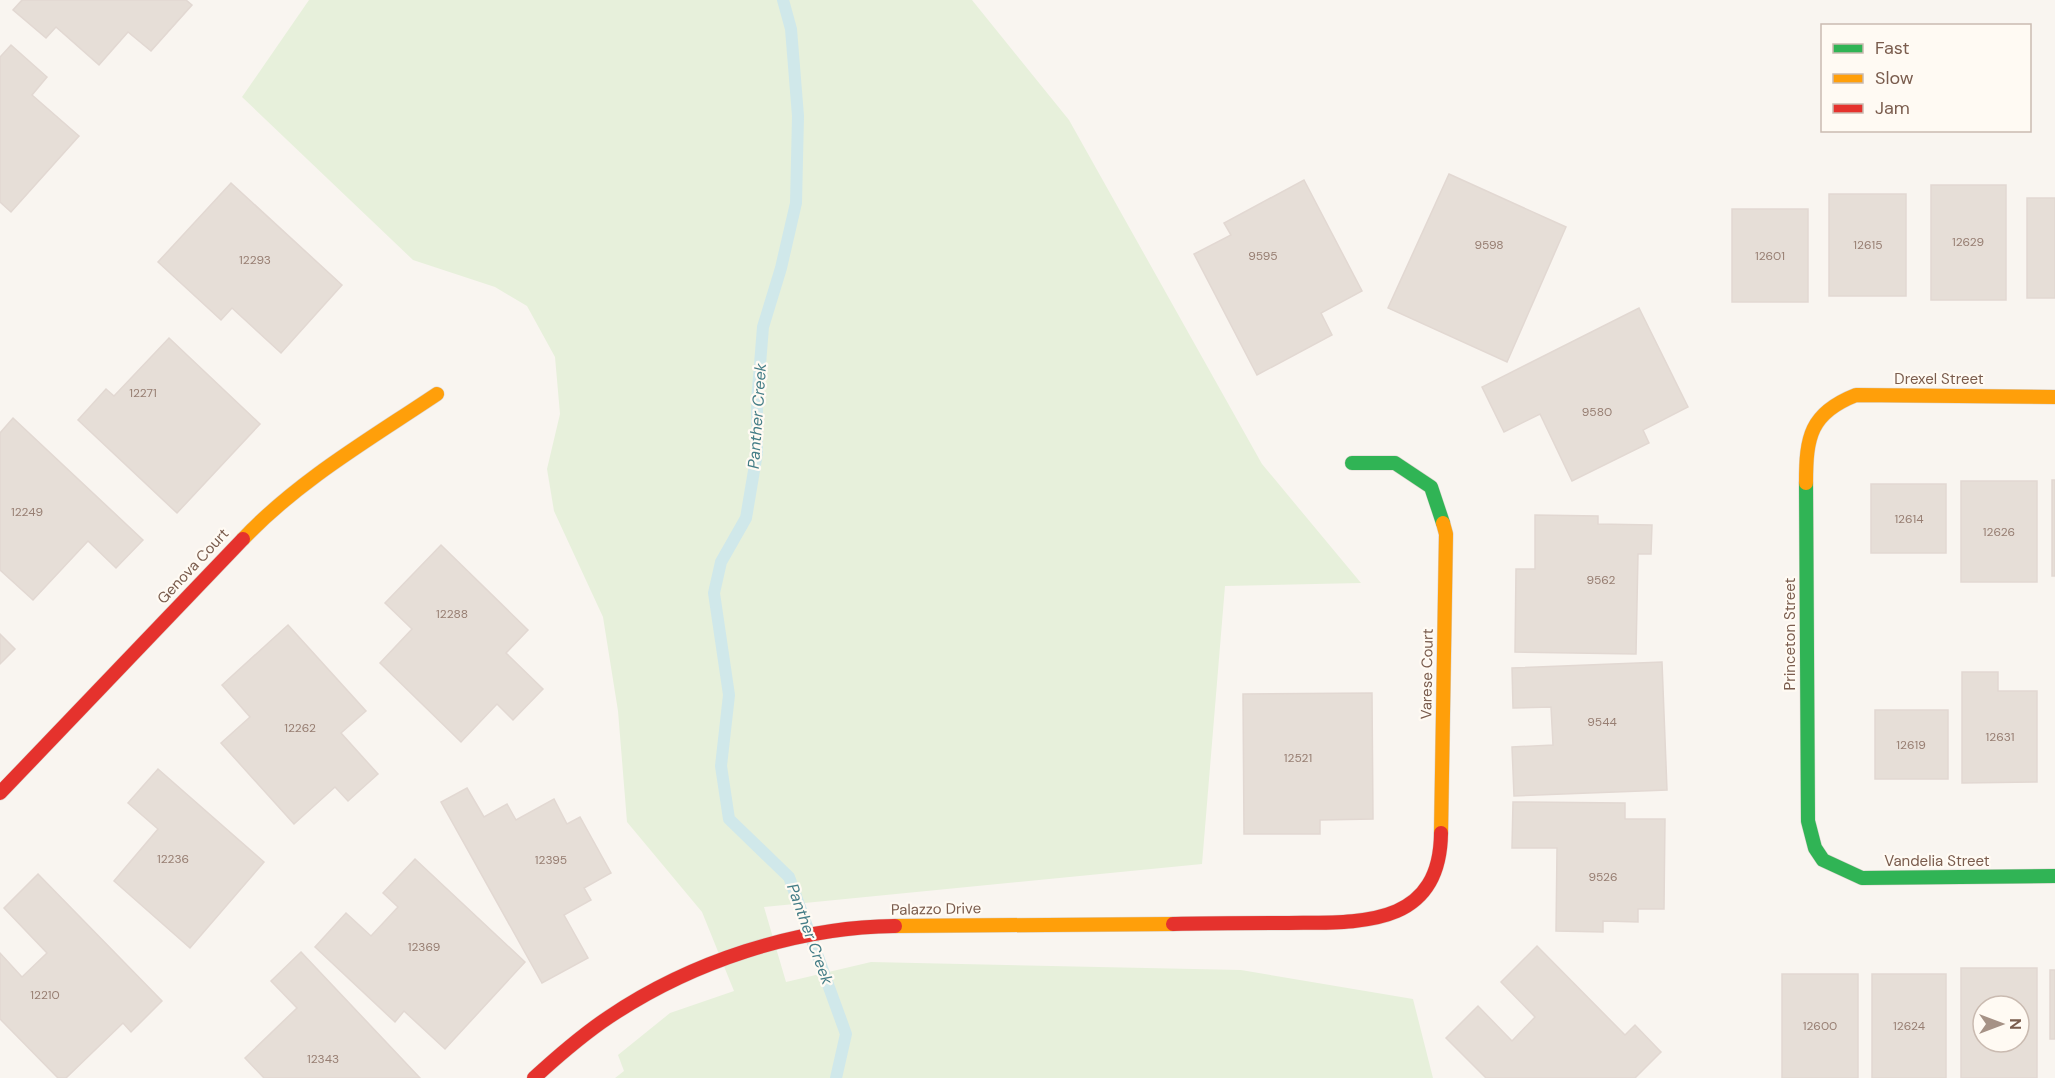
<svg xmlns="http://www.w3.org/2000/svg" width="2055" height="1078" font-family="'DM Sans',sans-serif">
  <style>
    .green { fill: #e7f0db }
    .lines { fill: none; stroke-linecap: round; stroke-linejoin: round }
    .stream { stroke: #d0e8ea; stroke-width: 12 }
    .building { fill: #e6ded7; stroke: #e2d8d2; stroke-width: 1.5; fill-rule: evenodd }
    .fast-casing { stroke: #d9d2cb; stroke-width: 15 }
    .slow-casing { stroke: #d9d2cb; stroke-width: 15 }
    .jam-casing { stroke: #d9d2cb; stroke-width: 15 }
    .fast { stroke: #30b455; stroke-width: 14 }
    .slow { stroke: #ff9f0a; stroke-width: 14 }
    .jam { stroke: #e5322d; stroke-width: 14 }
    .labels { text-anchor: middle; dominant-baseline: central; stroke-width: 4.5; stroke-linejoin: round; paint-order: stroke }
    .number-label { font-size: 12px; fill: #977e72 }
    .street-label { font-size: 15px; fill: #7a5c4d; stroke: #fffaf3 }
    .water-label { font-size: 16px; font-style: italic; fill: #437c86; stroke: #fffaf3 }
  </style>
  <rect width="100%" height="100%" fill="#f9f5f0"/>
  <path class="green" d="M 309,0 L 972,0 L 1069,120 L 1262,464 L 1361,583 L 1225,586 L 1202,864 L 764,907 L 786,982 L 871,962 L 1241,970 L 1413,999 L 1433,1078 L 615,1078 L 624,1071 L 618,1055 L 670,1013 L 734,991 L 702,912 L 627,822 L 618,711 L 603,617 L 554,511 L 547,469 L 560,414 L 555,357 L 527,306 L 495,287 L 413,260 L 242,97 Z"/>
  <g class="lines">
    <path class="stream" d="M 783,0 L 791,29 L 798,116 L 796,203 L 781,268 L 763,327 L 757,402 L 757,453 L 746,518 L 721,562 L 714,593 L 729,695 L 721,766 L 729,819 L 789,877 L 846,1034 L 836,1078"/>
  </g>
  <g class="building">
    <path d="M 22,0 L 186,0 L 192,5 L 151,51 L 128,32 L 99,65 L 56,27 L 46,38 L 13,10 Z"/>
    <path d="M 11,45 L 47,77 L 32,95 L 79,136 L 11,212 L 0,202 L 0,57 Z"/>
    <path d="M 1449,174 L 1566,227 L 1507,362 L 1388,308 Z"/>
    <path d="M 1304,180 L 1362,291 L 1321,313 L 1332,335 L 1257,375 L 1194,254 L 1231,235 L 1224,223 Z"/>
    <path d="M 231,183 L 342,285 L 281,353 L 232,308 L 221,320 L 158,262 Z"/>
    <rect x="1931" y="185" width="75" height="115"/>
    <rect x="1829" y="194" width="77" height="102"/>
    <rect x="2027" y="198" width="28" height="100"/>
    <rect x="1732" y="209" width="76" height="93"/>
    <path d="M 1639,308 L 1688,407 L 1643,430 L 1649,443 L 1572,481 L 1540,414 L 1504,432 L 1482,387 Z"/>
    <path d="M 169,338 L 260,424 L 177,513 L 78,420 L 106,389 L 114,396 Z"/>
    <path d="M 13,418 L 143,540 L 116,568 L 88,541 L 33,600 L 0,570 L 0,433 Z"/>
    <rect x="2052" y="480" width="3" height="96"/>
    <rect x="1961" y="481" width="76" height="101"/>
    <rect x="1871" y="484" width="75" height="69"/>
    <path d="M 1535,515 L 1598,516 L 1598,524 L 1652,525 L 1651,554 L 1638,554 L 1636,654 L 1515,652 L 1516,569 L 1535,569 Z"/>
    <path d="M 441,545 L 528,630 L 506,653 L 543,689 L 513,720 L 497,704 L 461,742 L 380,663 L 412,629 L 385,603 Z"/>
    <path d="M 288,625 L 366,711 L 341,733 L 378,774 L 348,801 L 335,787 L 294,824 L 221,743 L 250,717 L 222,685 Z"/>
    <path d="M 0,634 L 15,649 L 0,664 Z"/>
    <path d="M 1662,662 L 1667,790 L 1514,796 L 1512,747 L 1553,745 L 1551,707 L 1513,708 L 1512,668 Z"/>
    <path d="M 1962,672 L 1998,672 L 1998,691 L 2037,691 L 2037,782 L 1962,783 Z"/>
    <path d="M 1372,693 L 1373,819 L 1320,820 L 1320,834 L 1244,834 L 1243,694 Z"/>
    <rect x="1875" y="710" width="73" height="69"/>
    <path d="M 158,769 L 264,862 L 190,948 L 114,881 L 158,829 L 128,803 Z"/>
    <path d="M 467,788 L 484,817 L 507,804 L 516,820 L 554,799 L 567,824 L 580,817 L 611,873 L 584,888 L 591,900 L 564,915 L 588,958 L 542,983 L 441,802 Z"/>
    <path d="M 1513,802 L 1625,803 L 1625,819 L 1665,819 L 1664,909 L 1638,909 L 1638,922 L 1603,921 L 1603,932 L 1556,931 L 1557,848 L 1512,848 Z"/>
    <path d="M 415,859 L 525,962 L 445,1049 L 404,1011 L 395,1022 L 315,947 L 346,913 L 371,936 L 398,907 L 383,893 Z"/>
    <path d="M 38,874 L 162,1001 L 131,1032 L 123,1023 L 66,1078 L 58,1078 L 0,1019 L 0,953 L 22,977 L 47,953 L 4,908 Z"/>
    <path d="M 1537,946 L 1625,1035 L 1635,1025 L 1661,1052 L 1635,1078 L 1486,1078 L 1446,1038 L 1478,1006 L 1512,1041 L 1535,1017 L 1501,982 Z"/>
    <path d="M 301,952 L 420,1078 L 264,1078 L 245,1058 L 297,1008 L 271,981 Z"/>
    <path d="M 1961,968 L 2037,968 L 2037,1078 L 1961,1078 ZM 1983,1006 L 2019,1006 L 2019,1042 L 1983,1042 Z"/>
    <rect x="2050" y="970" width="5" height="69"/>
    <rect x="1782" y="974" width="76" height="104"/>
    <rect x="1872" y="974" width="74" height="104"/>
  </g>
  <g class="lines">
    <defs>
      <g id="fast">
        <path d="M 1352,463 L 1395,463 L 1431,487 L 1443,523"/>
        <path d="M 1806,483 L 1808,821 L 1815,848 L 1823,860 L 1862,878 L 2055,876"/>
      </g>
      <g id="slow">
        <path d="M 1806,483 C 1806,437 1810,413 1856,395 L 2055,397"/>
        <path d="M 243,539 C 299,480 370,439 437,394"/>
        <path d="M 1441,833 L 1446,534 L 1443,523"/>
        <path d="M 895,926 L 1173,924"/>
      </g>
      <g id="jam">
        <path d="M 0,793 L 243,539"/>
        <path d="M 1173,924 C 1211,923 1249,923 1288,923 C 1358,922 1440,929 1441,833"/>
        <path d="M 534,1078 C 558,1056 582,1035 609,1017 C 691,962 796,927 895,926"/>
      </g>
    </defs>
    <use href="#fast" class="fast-casing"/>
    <use href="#slow" class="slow-casing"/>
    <use href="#jam" class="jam-casing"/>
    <use href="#fast" class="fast"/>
    <use href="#slow" class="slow"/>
    <use href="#jam" class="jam"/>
  </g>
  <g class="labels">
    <g class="number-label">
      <text x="1968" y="242">12629</text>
      <text x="1489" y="245">9598</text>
      <text x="1868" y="245">12615</text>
      <text x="1263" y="256">9595</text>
      <text x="1770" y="256">12601</text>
      <text x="255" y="260">12293</text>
      <text x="143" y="393">12271</text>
      <text x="1597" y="412">9580</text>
      <text x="27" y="512">12249</text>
      <text x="1909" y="519">12614</text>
      <text x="1999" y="532">12626</text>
      <text x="1601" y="580">9562</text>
      <text x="452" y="614">12288</text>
      <text x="1602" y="722">9544</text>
      <text x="300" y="728">12262</text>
      <text x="2000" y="737">12631</text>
      <text x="1911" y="745">12619</text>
      <text x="1298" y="758">12521</text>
      <text x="173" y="859">12236</text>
      <text x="551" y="860">12395</text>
      <text x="1603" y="877">9526</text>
      <text x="424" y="947">12369</text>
      <text x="45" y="995">12210</text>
      <text x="1820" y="1026">12600</text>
      <text x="1909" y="1026">12624</text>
      <text x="323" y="1059">12343</text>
    </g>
    <g class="street-label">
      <text x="1939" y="379">Drexel Street</text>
      <text transform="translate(193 566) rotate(-47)">Genova Court</text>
      <text transform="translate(1790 634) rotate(-90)">Princeton Street</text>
      <text transform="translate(1427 674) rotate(-89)">Varese Court</text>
      <text x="1937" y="861">Vandelia Street</text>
      <text transform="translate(936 909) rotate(-1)">Palazzo Drive</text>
    </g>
    <g class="water-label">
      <text transform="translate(757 416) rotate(-86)">Panther Creek</text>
      <text transform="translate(810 934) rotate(70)">Panther Creek</text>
    </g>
  </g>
  <rect x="1821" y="24" width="210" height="108" fill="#fffaf3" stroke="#cabbb1" stroke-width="1.5"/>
  <rect x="1833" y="44" width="30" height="9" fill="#30b455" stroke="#cabbb1" stroke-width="1.5"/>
  <text x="1875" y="54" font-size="18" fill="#7a5c4d">Fast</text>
  <rect x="1833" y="74" width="30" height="9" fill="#ff9f0a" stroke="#cabbb1" stroke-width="1.5"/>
  <text x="1875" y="84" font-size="18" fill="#7a5c4d">Slow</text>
  <rect x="1833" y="104" width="30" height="9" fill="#e5322d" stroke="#cabbb1" stroke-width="1.5"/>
  <text x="1875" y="114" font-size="18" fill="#7a5c4d">Jam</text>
  <g transform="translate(2001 1024) rotate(90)"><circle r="28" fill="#fffaf3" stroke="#cabbb1" stroke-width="1.5"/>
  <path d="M0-4.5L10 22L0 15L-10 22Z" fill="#a69286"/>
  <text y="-9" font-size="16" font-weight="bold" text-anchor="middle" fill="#7a5c4d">N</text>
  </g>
</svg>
